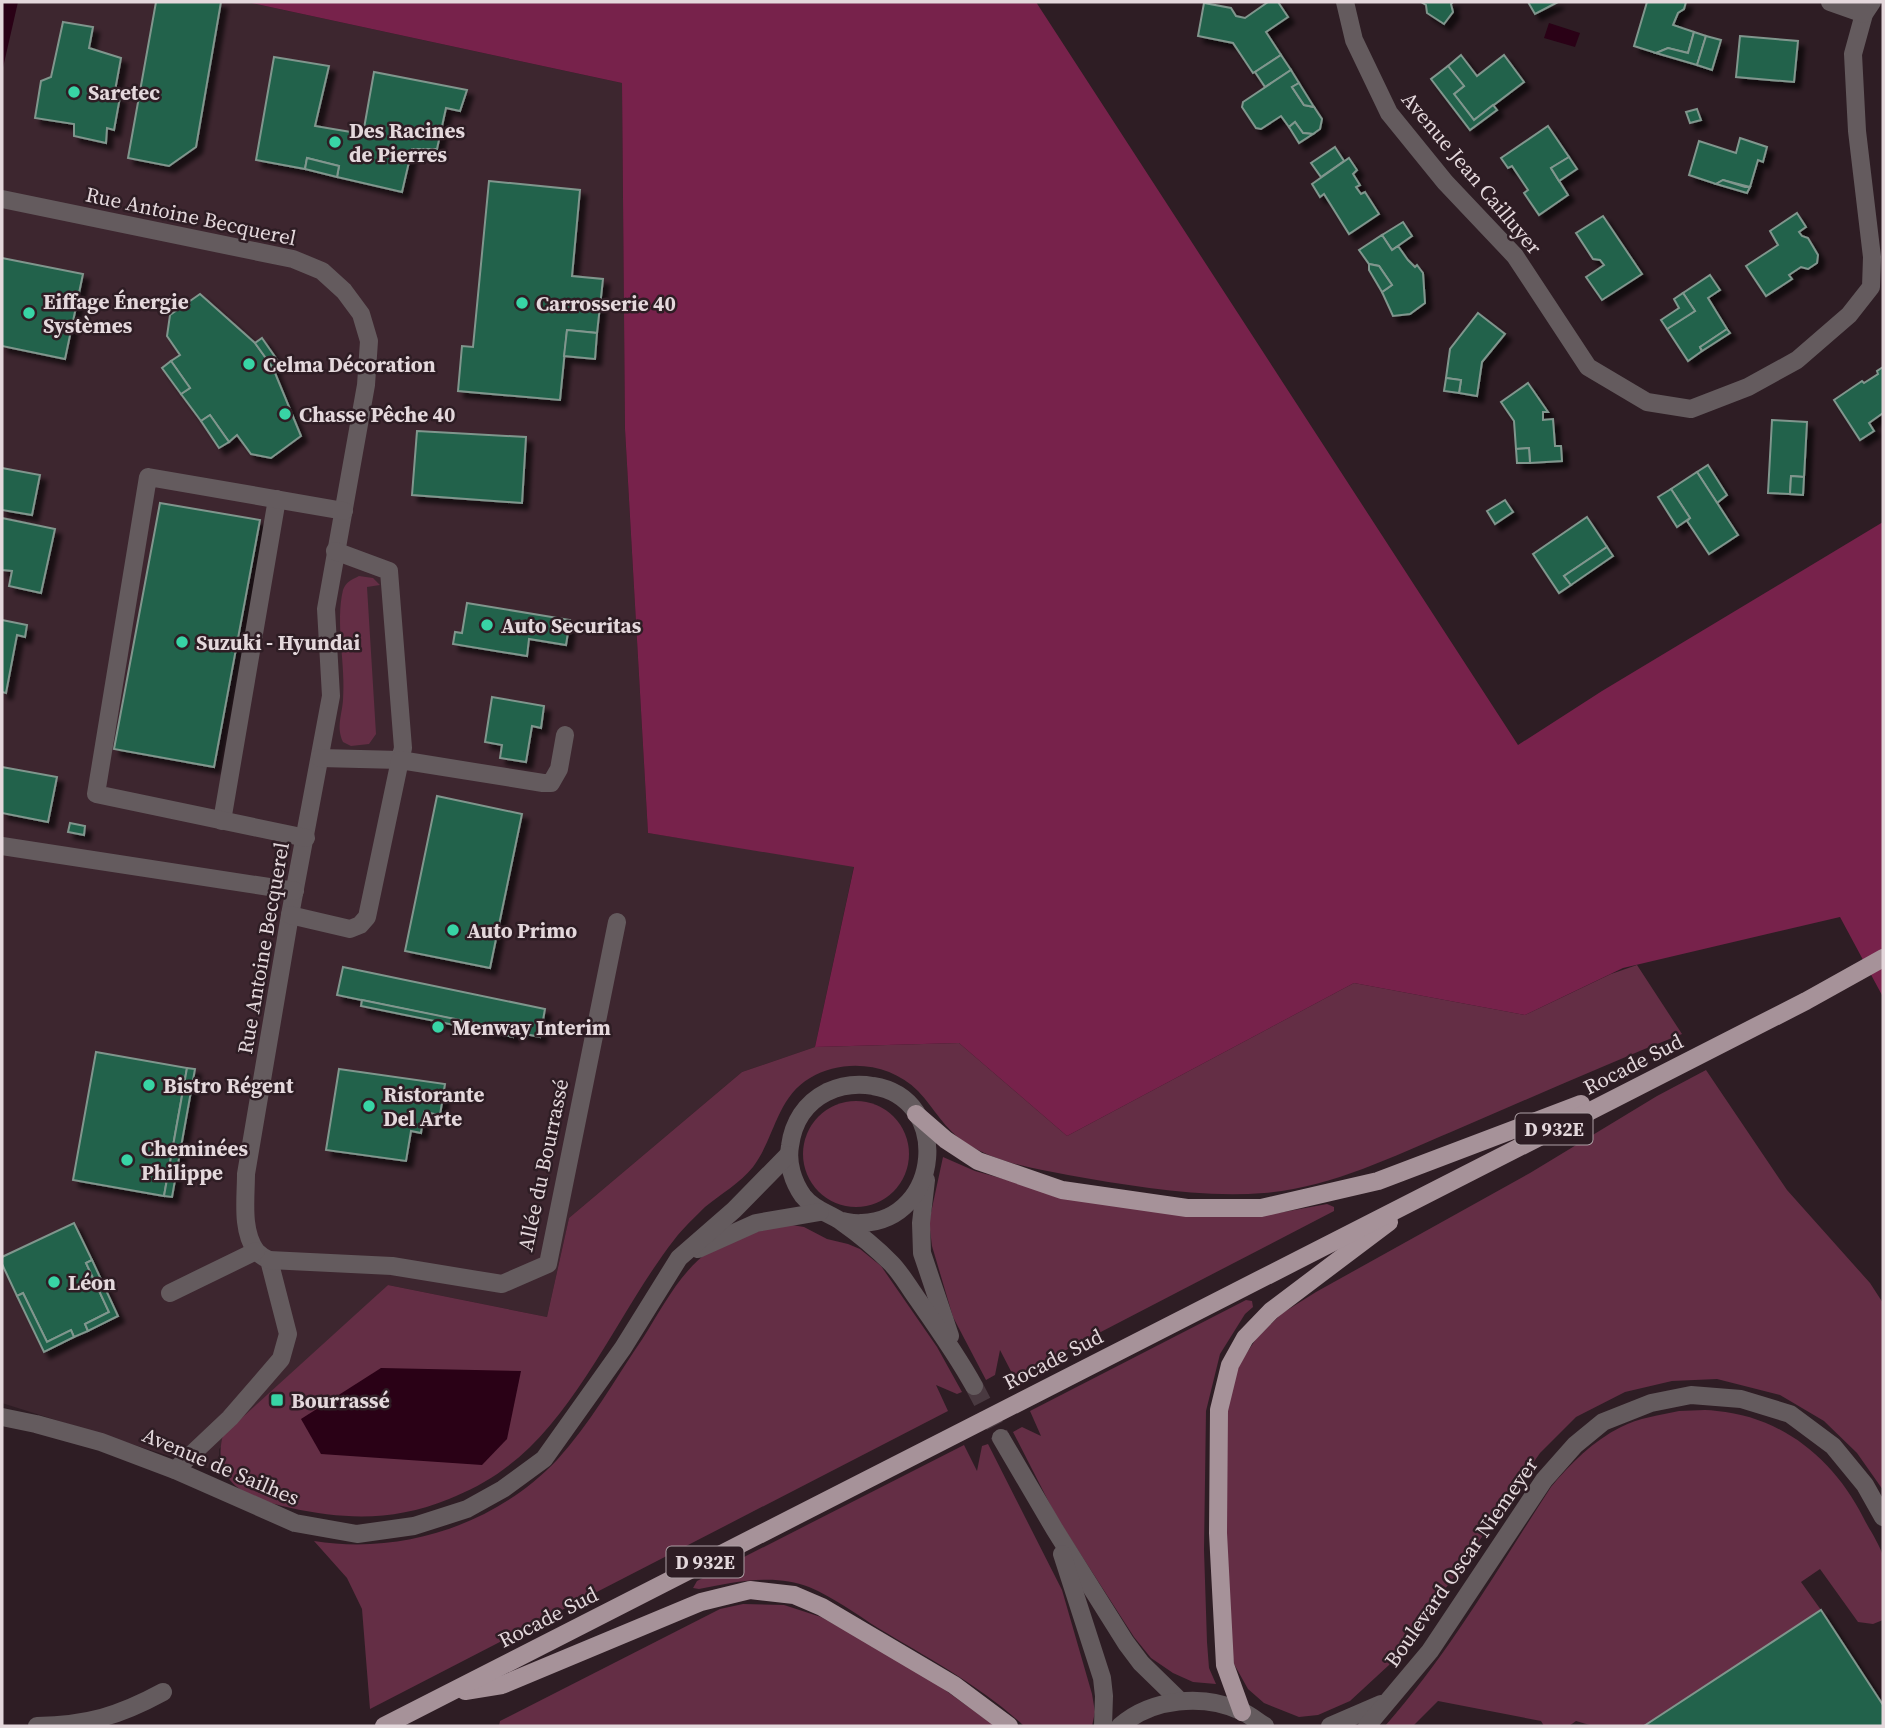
<svg xmlns="http://www.w3.org/2000/svg" width="1885" height="1728" font-family="'Source Serif 4',serif">
  <style>
    .built { fill: #3d262f }
    .green { fill: #642e45 }
    .forest { fill: #77224b }
    .water { fill: #2a0116 }
    .building { fill: #20624c; stroke: #80968d; stroke-width: 2; filter: url(#shadow) }
    .lines { fill: none; stroke-linecap: round; stroke-linejoin: round }
    .minor-tunnel { stroke: #493940; stroke-width: 18; stroke-dasharray: 18 9; stroke-linecap: butt }
    .minor { stroke: #645b5e; stroke-width: 18 }
    .major { stroke: #a69299; stroke-width: 18 }
    .poi-dot { fill: #38d4a5; stroke: #2e1d24; stroke-width: 2.5 }
    .labels { text-anchor: middle; dominant-baseline: central; stroke-width: 5; stroke-linejoin: round; paint-order: stroke }
    .shield { fill: #2e1d24; stroke: #ada0a5; stroke-width: 2 }
    .shield-label { font-size: 19px; font-weight: bold; fill: #e4d8dc }
    .poi-label { font-size: 21px; font-weight: bold; fill: #e4d8dc; stroke: #2e1d24; text-anchor: start }
    .street-label { font-size: 21px; fill: #e4d8dc; stroke: #2e1d24 }
  </style>
  <defs>
    <filter id="shadow"><feDropShadow dx="6" dy="6" stdDeviation="2" flood-color="#0009"/></filter>
  </defs>
  <rect width="100%" height="100%" fill="#2e1d24"/>
  <path class="built" d="M 2,2 L 247,2 L 622,83 L 625,429 L 648,833 L 854,866 L 815,1047 L 742,1072 L 569,1218 L 547,1317 L 388,1285 L 219,1449 L 219,1460 L 223,1473 L 2,1403 Z"/>
  <g class="green">
    <path d="M 359,576 L 373,578 L 380,585 L 367,587 L 376,734 L 369,744 L 351,746 L 343,742 C 336,727 342,715 343,700 C 346,665 335,623 343,590 C 346,582 351,580 359,576 Z"/>
    <path d="M 1637,965 L 1682,1034 C 1604,1065 1528,1099 1451,1132 C 1392,1157 1329,1188 1264,1193 C 1199,1198 1131,1186 1068,1175 C 1034,1169 995,1162 966,1143 C 944,1129 935,1109 918,1091 C 890,1063 844,1058 810,1078 C 776,1098 775,1138 753,1167 C 740,1183 721,1194 705,1207 C 695,1217 683,1228 674,1240 C 620,1309 576,1418 504,1469 C 487,1482 468,1491 449,1499 C 395,1521 347,1520 291,1508 C 250,1499 210,1485 223,1435 L 388,1285 L 547,1317 L 569,1218 L 742,1072 L 815,1047 L 959,1043 L 1067,1136 L 1354,983 L 1525,1015 L 1611,974 Z"/>
    <path d="M 1706,1070 L 1787,1190 L 1870,1283 L 1883,1303 L 1883,1490 L 1857,1453 L 1824,1421 L 1780,1395 L 1717,1379 L 1672,1381 L 1625,1392 L 1576,1417 L 1540,1453 L 1459,1570 L 1389,1665 L 1350,1701 L 1318,1715 L 1299,1717 L 1264,1703 L 1248,1689 L 1234,1664 L 1230,1641 L 1223,1475 L 1227,1399 L 1240,1363 L 1256,1339 L 1281,1314 L 1316,1292 L 1530,1173 L 1657,1096 Z"/>
    <circle cx="856" cy="1154" r="53"/>
    <path d="M 943,1157 L 975,1171 L 1036,1188 L 1234,1216 L 1278,1213 L 1327,1204 L 1334,1207 L 1334,1211 L 1014,1377 L 1000,1350 L 995,1375 L 986,1380 L 953,1317 L 932,1246 L 929,1222 Z"/>
    <path d="M 786,1224 L 804,1227 L 827,1239 L 848,1244 L 860,1249 L 881,1266 L 937,1347 L 962,1392 L 957,1394 L 936,1385 L 948,1411 L 370,1709 L 362,1609 L 347,1578 L 314,1541 C 402,1555 495,1525 557,1460 C 590,1424 615,1379 643,1338 C 662,1308 681,1270 711,1250 C 734,1235 761,1230 786,1224 Z"/>
    <path d="M 1246,1300 L 1252,1301 L 1253,1307 L 1245,1314 L 1220,1354 L 1206,1411 L 1204,1550 L 1207,1642 L 1209,1668 L 1216,1684 L 1193,1682 L 1173,1673 L 1151,1658 L 1134,1637 L 1056,1516 L 1013,1432 L 1022,1427 L 1041,1436 L 1030,1411 Z"/>
    <path d="M 1679,1411 C 1692,1411 1705,1409 1717,1411 C 1783,1417 1834,1460 1863,1517 C 1869,1529 1879,1543 1883,1556 C 1885,1570 1883,1604 1883,1620 L 1873,1624 L 1858,1622 L 1820,1569 L 1801,1582 L 1821,1610 L 1644,1726 L 1593,1726 L 1576,1721 L 1569,1726 L 1544,1726 L 1541,1721 L 1438,1701 L 1413,1726 L 1385,1726 C 1449,1654 1498,1568 1551,1487 C 1571,1463 1593,1441 1621,1427 C 1638,1418 1660,1415 1679,1411 Z"/>
    <path d="M 988,1444 L 1062,1590 L 1092,1694 L 1095,1712 L 1092,1726 L 1024,1726 C 981,1686 928,1658 878,1628 C 856,1614 833,1597 809,1587 C 775,1573 733,1582 699,1589 L 693,1588 L 697,1581 L 964,1445 L 977,1471 L 982,1446 Z"/>
    <path d="M 743,1604 L 784,1605 L 821,1617 L 920,1672 L 995,1726 L 499,1726 L 500,1721 L 720,1609 Z"/>
  </g>
  <path class="forest" d="M 247,2 L 1036,2 L 1518,745 L 1602,691 L 1883,522 L 1883,997 L 1840,917 L 1623,968 L 1525,1015 L 1354,983 L 1067,1136 L 959,1043 L 815,1047 L 854,867 L 648,833 L 625,429 L 622,83 Z"/>
  <g class="water">
    <path d="M 2,2 L 18,2 L 2,72 Z"/>
    <path d="M 1549,23 L 1580,33 L 1575,47 L 1544,38 Z"/>
    <path d="M 381,1368 L 521,1371 L 507,1439 L 482,1465 L 321,1454 L 301,1419 Z"/>
  </g>
  <g class="building">
    <path d="M 156,2 L 221,2 L 196,147 L 169,166 L 128,158 Z"/>
    <path d="M 1268,2 L 1278,2 L 1288,17 L 1266,32 L 1281,55 L 1255,72 L 1253,73 L 1233,43 L 1198,36 L 1204,3 L 1231,8 L 1236,16 L 1245,18 Z"/>
    <path d="M 1421,2 L 1453,2 L 1451,4 L 1453,12 L 1444,24 L 1427,13 L 1426,5 Z"/>
    <path d="M 1528,2 L 1558,2 L 1535,14 Z"/>
    <path d="M 1647,2 L 1686,2 L 1684,9 L 1678,13 L 1673,25 L 1694,32 L 1688,53 L 1668,48 L 1656,53 L 1634,46 Z"/>
    <path d="M 63,22 L 93,27 L 89,48 L 121,58 L 114,96 L 120,97 L 114,130 L 107,128 L 106,143 L 74,136 L 74,124 L 35,118 L 41,81 L 51,77 Z"/>
    <path d="M 1694,32 L 1706,36 L 1697,65 L 1656,53 L 1668,48 L 1688,53 Z"/>
    <path d="M 1706,36 L 1721,40 L 1712,70 L 1697,65 Z"/>
    <path d="M 1740,36 L 1798,41 L 1794,82 L 1736,77 Z"/>
    <path d="M 1281,55 L 1291,70 L 1265,87 L 1255,72 Z"/>
    <path d="M 1461,55 L 1477,76 L 1504,55 L 1524,82 L 1474,120 L 1454,94 L 1464,86 L 1448,66 Z"/>
    <path d="M 274,57 L 329,66 L 315,126 L 363,134 L 374,72 L 467,90 L 460,111 L 446,108 L 437,149 L 412,149 L 402,192 L 337,177 L 339,166 L 307,158 L 305,169 L 256,160 Z"/>
    <path d="M 1448,66 L 1464,86 L 1454,94 L 1474,120 L 1493,105 L 1497,110 L 1470,130 L 1431,79 Z"/>
    <path d="M 1291,70 L 1299,83 L 1292,87 L 1304,105 L 1314,107 L 1322,119 L 1320,129 L 1313,134 L 1303,133 L 1295,122 L 1289,127 L 1281,116 L 1261,129 L 1256,128 L 1242,107 L 1243,102 Z"/>
    <path d="M 1299,83 L 1314,107 L 1304,105 L 1292,87 Z"/>
    <path d="M 1697,109 L 1701,120 L 1690,123 L 1686,112 Z"/>
    <path d="M 1295,122 L 1303,133 L 1313,134 L 1299,143 L 1289,127 Z"/>
    <path d="M 1548,126 L 1569,157 L 1551,168 L 1568,195 L 1539,215 L 1524,193 L 1528,190 L 1512,166 L 1508,168 L 1501,158 Z"/>
    <path d="M 1740,138 L 1767,147 L 1763,162 L 1758,160 L 1750,187 L 1723,180 L 1716,184 L 1689,175 L 1699,141 L 1736,153 Z"/>
    <path d="M 1335,147 L 1344,161 L 1321,177 L 1311,163 Z"/>
    <path d="M 1569,157 L 1577,169 L 1559,181 L 1551,168 Z"/>
    <path d="M 307,158 L 339,166 L 337,177 L 305,169 Z"/>
    <path d="M 1349,158 L 1357,170 L 1353,174 L 1360,185 L 1356,187 L 1361,194 L 1365,192 L 1379,214 L 1349,234 L 1324,194 L 1320,197 L 1312,184 Z"/>
    <path d="M 1723,180 L 1745,187 L 1750,187 L 1747,193 L 1716,184 Z"/>
    <path d="M 489,181 L 580,190 L 572,276 L 603,279 L 597,333 L 567,330 L 560,400 L 458,391 L 462,346 L 473,347 Z"/>
    <path d="M 1797,213 L 1806,227 L 1799,232 L 1802,236 L 1808,238 L 1818,255 L 1817,263 L 1808,269 L 1801,267 L 1789,275 L 1792,279 L 1766,296 L 1746,266 L 1778,245 L 1770,231 Z"/>
    <path d="M 1603,216 L 1642,274 L 1602,300 L 1586,277 L 1604,265 L 1600,260 L 1593,259 L 1576,233 Z"/>
    <path d="M 1403,222 L 1412,236 L 1392,250 L 1382,235 Z"/>
    <path d="M 1382,235 L 1392,250 L 1398,246 L 1408,260 L 1415,267 L 1417,265 L 1423,273 L 1425,303 L 1410,314 L 1393,316 L 1382,292 L 1392,285 L 1379,266 L 1369,264 L 1359,250 Z"/>
    <path d="M 2,258 L 83,274 L 65,359 L 2,346 Z"/>
    <path d="M 1369,264 L 1379,266 L 1392,285 L 1382,292 L 1369,270 Z"/>
    <path d="M 1710,275 L 1720,290 L 1708,298 L 1727,329 L 1700,347 L 1702,351 L 1688,361 L 1667,329 L 1695,311 L 1683,293 Z"/>
    <path d="M 1683,293 L 1695,311 L 1667,329 L 1661,320 L 1679,308 L 1674,299 Z"/>
    <path d="M 200,294 L 255,343 L 273,368 L 301,436 L 271,458 L 251,454 L 237,435 L 229,442 L 210,415 L 201,421 L 181,394 L 190,388 L 171,361 L 180,355 L 167,336 L 170,315 Z"/>
    <path d="M 1478,313 L 1505,334 L 1482,362 L 1477,396 L 1459,393 L 1461,380 L 1446,378 L 1450,349 Z"/>
    <path d="M 1727,329 L 1730,333 L 1702,351 L 1700,347 Z"/>
    <path d="M 567,330 L 597,333 L 595,359 L 564,356 Z"/>
    <path d="M 262,338 L 280,364 L 273,368 L 255,343 Z"/>
    <path d="M 171,361 L 190,388 L 181,394 L 162,368 Z"/>
    <path d="M 1883,367 L 1883,413 L 1869,423 L 1874,431 L 1860,440 L 1834,400 L 1862,381 L 1864,383 L 1878,374 L 1877,371 Z"/>
    <path d="M 1446,378 L 1461,380 L 1459,393 L 1444,391 Z"/>
    <path d="M 1528,383 L 1548,412 L 1543,412 L 1543,420 L 1553,419 L 1555,446 L 1561,446 L 1562,461 L 1530,463 L 1529,448 L 1516,449 L 1514,421 L 1501,402 Z"/>
    <path d="M 210,415 L 229,442 L 219,448 L 201,421 Z"/>
    <path d="M 1772,420 L 1807,422 L 1804,477 L 1791,476 L 1790,494 L 1768,493 Z"/>
    <path d="M 417,431 L 526,437 L 522,503 L 412,495 Z"/>
    <path d="M 1529,448 L 1530,463 L 1517,463 L 1516,449 Z"/>
    <path d="M 1708,465 L 1727,495 L 1717,503 L 1697,472 Z"/>
    <path d="M 2,468 L 40,475 L 32,515 L 2,510 Z"/>
    <path d="M 1697,472 L 1738,535 L 1709,554 L 1687,521 L 1690,518 L 1671,489 Z"/>
    <path d="M 1791,476 L 1804,477 L 1803,495 L 1790,494 Z"/>
    <path d="M 1671,489 L 1690,518 L 1677,527 L 1658,497 Z"/>
    <path d="M 1505,500 L 1513,512 L 1495,524 L 1487,511 Z"/>
    <path d="M 160,503 L 260,520 L 214,767 L 114,749 Z"/>
    <path d="M 1587,517 L 1607,547 L 1564,576 L 1571,585 L 1559,593 L 1533,554 Z"/>
    <path d="M 2,518 L 55,529 L 41,593 L 9,586 L 12,571 L 2,570 Z"/>
    <path d="M 1607,547 L 1613,556 L 1571,585 L 1564,576 Z"/>
    <path d="M 467,603 L 570,620 L 566,645 L 529,639 L 527,656 L 453,644 L 455,632 L 462,633 Z"/>
    <path d="M 2,620 L 27,625 L 25,637 L 17,635 L 6,693 L 2,692 Z"/>
    <path d="M 492,697 L 544,706 L 541,728 L 532,726 L 526,762 L 500,758 L 502,745 L 485,742 Z"/>
    <path d="M 2,767 L 57,777 L 48,822 L 2,813 Z"/>
    <path d="M 437,796 L 522,814 L 490,968 L 405,951 Z"/>
    <path d="M 70,823 L 85,826 L 84,835 L 68,832 Z"/>
    <path d="M 343,967 L 545,1009 L 540,1037 L 337,995 Z"/>
    <path d="M 362,1000 L 514,1031 L 513,1037 L 361,1006 Z"/>
    <path d="M 96,1052 L 187,1068 L 164,1196 L 73,1180 Z"/>
    <path d="M 187,1068 L 195,1069 L 172,1197 L 164,1196 Z"/>
    <path d="M 339,1069 L 445,1084 L 440,1115 L 424,1112 L 421,1133 L 411,1131 L 406,1161 L 326,1150 Z"/>
    <path d="M 74,1223 L 92,1260 L 86,1263 L 109,1312 L 85,1324 L 88,1331 L 74,1337 L 71,1330 L 47,1342 L 23,1293 L 17,1296 L 2,1264 L 2,1257 Z"/>
    <path d="M 92,1260 L 118,1316 L 88,1331 L 85,1324 L 109,1312 L 86,1263 Z"/>
    <path d="M 23,1293 L 47,1342 L 71,1330 L 74,1337 L 44,1352 L 17,1296 Z"/>
    <path d="M 1821,1610 L 1883,1705 L 1883,1726 L 1644,1726 Z"/>
  </g>
  <g class="lines">
    <path class="minor-tunnel" d="M 974,1386 L 1001,1438"/>
    <g class="minor">
      <path d="M 1345,2 L 1354,40 L 1389,113 L 1445,182 L 1515,256 L 1588,367 L 1647,402 L 1691,409 L 1748,387 L 1797,360 L 1849,315 L 1871,287 L 1872,257 L 1857,131 L 1853,54 L 1864,14 L 1872,2"/>
      <path d="M 1830,2 L 1864,14"/>
      <path d="M 2,199 L 293,259 L 322,271 L 344,291 L 361,314 L 369,341 L 366,385 L 326,609 L 331,696 L 290,915 L 246,1174 C 246,1198 241,1230 256,1251 C 259,1254 265,1258 269,1260 L 288,1334 L 281,1359 L 230,1418 L 175,1470"/>
      <path d="M 320,758 L 400,760 L 403,748 L 389,571 L 335,551"/>
      <path d="M 222,821 L 277,499"/>
      <path d="M 306,838 L 96,794 L 148,477 L 344,511"/>
      <path d="M 2,846 L 295,891"/>
      <path d="M 290,915 L 350,929 L 360,925 L 367,917 L 400,760 L 543,783 L 551,783 L 559,769 L 565,735"/>
      <path d="M 926,1180 L 921,1223 L 922,1253 L 950,1336"/>
      <path d="M 841,1221 C 848,1222 855,1224 862,1223 C 942,1220 952,1098 873,1086 C 856,1083 842,1085 827,1092 C 805,1103 793,1123 790,1146 C 787,1163 793,1182 803,1196 C 814,1210 829,1213 842,1222 C 859,1234 877,1249 891,1263 C 901,1273 908,1286 916,1297 C 937,1327 957,1355 974,1386"/>
      <path d="M 698,1249 L 756,1223 L 820,1212"/>
      <path d="M 269,1260 L 392,1266 L 502,1284 L 548,1264 L 617,922"/>
      <path d="M 170,1293 L 256,1251"/>
      <path d="M 2,1417 L 36,1424 L 101,1442 L 175,1470 L 295,1523 L 357,1534 L 414,1526 L 467,1509 L 503,1489 L 544,1459 L 623,1348 L 679,1258 L 734,1210 L 788,1155"/>
      <path d="M 1001,1438 L 1055,1530 L 1126,1643 L 1141,1663 L 1180,1701"/>
      <path d="M 1062,1554 L 1102,1678 L 1104,1696 L 1103,1726"/>
      <path d="M 37,1726 C 87,1725 119,1716 163,1692"/>
      <path d="M 1120,1726 C 1152,1698 1203,1694 1241,1711 C 1250,1715 1257,1721 1265,1726"/>
      <path d="M 1330,1726 L 1381,1704"/>
      <path d="M 1367,1726 L 1430,1651 L 1544,1480 L 1575,1445 L 1603,1422 L 1651,1403 L 1691,1395 L 1741,1399 L 1790,1414 L 1833,1446 L 1865,1485 L 1883,1517"/>
    </g>
    <g class="major">
      <path d="M 916,1114 L 946,1140 L 978,1161 L 1062,1190 L 1187,1208 L 1261,1208 L 1378,1181 L 1581,1104"/>
      <path d="M 465,1691 L 502,1685 L 701,1602 L 750,1590 L 794,1595 L 822,1607 L 954,1685 L 1009,1726"/>
      <path d="M 1242,1712 L 1225,1665 L 1218,1533 L 1219,1410 L 1230,1365 L 1245,1338 L 1271,1311 L 1389,1222"/>
      <path d="M 384,1726 L 1806,1001 L 1883,958"/>
    </g>
  </g>
  <g class="poi-dot">
    <circle cx="74" cy="92" r="7"/>
    <circle cx="335" cy="142" r="7"/>
    <circle cx="522" cy="303" r="7"/>
    <circle cx="29" cy="313" r="7"/>
    <circle cx="249" cy="364" r="7"/>
    <circle cx="285" cy="414" r="7"/>
    <circle cx="487" cy="625" r="7"/>
    <circle cx="182" cy="642" r="7"/>
    <circle cx="453" cy="930" r="7"/>
    <circle cx="438" cy="1027" r="7"/>
    <circle cx="149" cy="1085" r="7"/>
    <circle cx="369" cy="1106" r="7"/>
    <circle cx="127" cy="1160" r="7"/>
    <circle cx="54" cy="1282" r="7"/>
    <rect x="270" y="1393" width="14" height="14" rx="3.5"/>
  </g>
  <g class="labels">
    <g class="shield">
      <rect x="1515.5" y="1113.5" width="77" height="31" rx="5"/>
      <rect x="666.5" y="1546.5" width="77" height="31" rx="5"/>
    </g>
    <g class="shield-label">
      <text x="1554" y="1129">D 932E</text>
      <text x="705" y="1562">D 932E</text>
    </g>
    <g class="poi-label">
      <text x="88" y="92">Saretec</text>
      <text x="349" y="130">Des Racines<tspan x="349" dy="24">de Pierres</tspan></text>
      <text x="43" y="301">Eiffage Énergie<tspan x="43" dy="24">Systèmes</tspan></text>
      <text x="536" y="303">Carrosserie 40</text>
      <text x="263" y="364">Celma Décoration</text>
      <text x="299" y="414">Chasse Pêche 40</text>
      <text x="501" y="625">Auto Securitas</text>
      <text x="196" y="642">Suzuki - Hyundai</text>
      <text x="467" y="930">Auto Primo</text>
      <text x="452" y="1027">Menway Interim</text>
      <text x="163" y="1085">Bistro Régent</text>
      <text x="383" y="1094">Ristorante<tspan x="383" dy="24">Del Arte</tspan></text>
      <text x="141" y="1148">Cheminées<tspan x="141" dy="24">Philippe</tspan></text>
      <text x="68" y="1282">Léon</text>
      <text x="291" y="1400">Bourrassé</text>
    </g>
    <g class="street-label">
      <text transform="translate(1472 173) rotate(50)">Avenue Jean Cailluyer</text>
      <text transform="translate(191 216) rotate(12)">Rue Antoine Becquerel</text>
      <text transform="translate(263 948) rotate(-80)">Rue Antoine Becquerel</text>
      <text transform="translate(1633 1064) rotate(-27)">Rocade Sud</text>
      <text transform="translate(543 1165) rotate(-78)">Allée du Bourrassé</text>
      <text transform="translate(1053 1359) rotate(-27)">Rocade Sud</text>
      <text transform="translate(221 1466) rotate(23)">Avenue de Sailhes</text>
      <text transform="translate(1461 1562) rotate(-55)">Boulevard Oscar Niemeyer</text>
      <text transform="translate(548 1617) rotate(-27)">Rocade Sud</text>
    </g>
  </g>
  <rect width="1885" height="1728" fill="none" stroke="#e4d8dc" stroke-width="7"/>
</svg>
